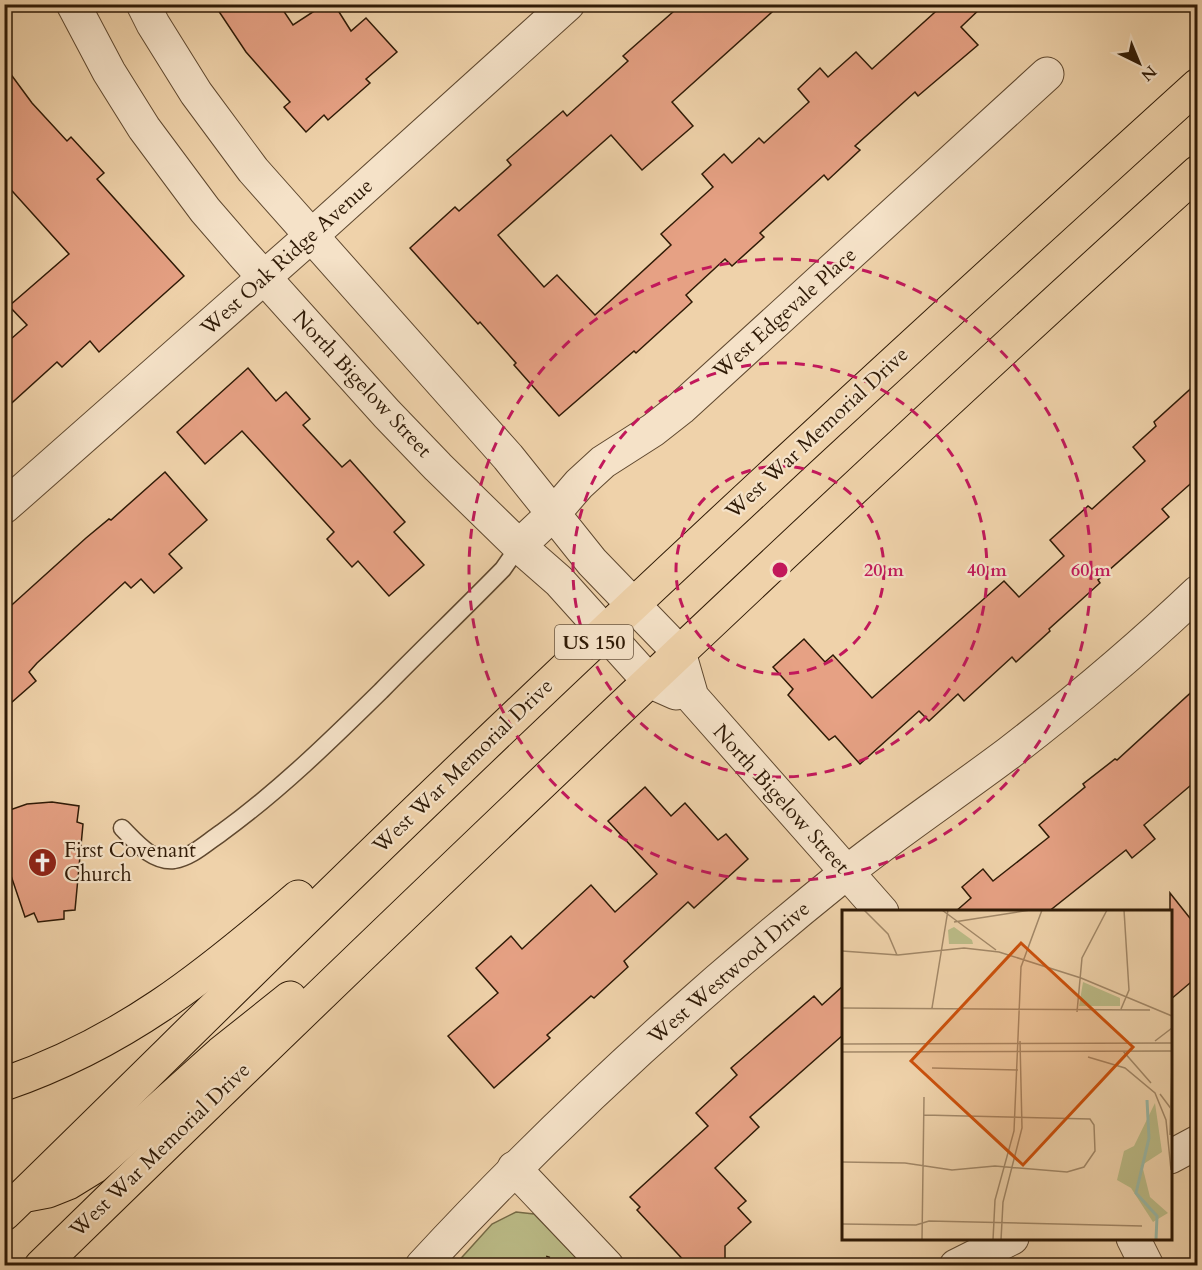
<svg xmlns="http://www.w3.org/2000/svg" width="1202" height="1270" font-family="Cardo,serif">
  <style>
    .green { fill: #bbbb87; stroke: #756a46; stroke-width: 1.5 }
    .building { fill: #e6a184; stroke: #2f1a06; stroke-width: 1.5 }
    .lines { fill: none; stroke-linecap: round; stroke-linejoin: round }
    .lane-casing { stroke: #5f482f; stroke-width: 19 }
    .street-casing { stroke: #5f482f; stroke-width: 35 }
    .highway-casing { stroke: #2f1a06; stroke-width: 35 }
    .path { stroke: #2f1a06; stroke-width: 4; stroke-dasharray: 1.5 3; stroke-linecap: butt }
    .lane { stroke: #f5e2c8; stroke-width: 16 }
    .street { stroke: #f5e2c8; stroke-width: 33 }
    .highway { stroke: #efd2aa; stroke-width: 33 }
    .ring { fill: none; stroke: #c2185b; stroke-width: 3; stroke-dasharray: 10 8 }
    .labels { text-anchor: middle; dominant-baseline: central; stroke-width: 4.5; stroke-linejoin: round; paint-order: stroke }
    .shield { fill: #f5e2c8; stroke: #6a5640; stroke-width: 1.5 }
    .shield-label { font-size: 20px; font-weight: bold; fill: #2f1a06 }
    .street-label { font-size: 21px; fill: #2f1a06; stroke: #f5e2c8 }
    .poi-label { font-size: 21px; fill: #2f1a06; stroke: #f5e2c8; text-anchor: start }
    .inset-river { fill: none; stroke: #9ab8a6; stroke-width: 3 }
    .inset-road { fill: none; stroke: #a28868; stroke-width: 1.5 }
    .view { fill: #cc500b; fill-opacity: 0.15; stroke: #cc500b; stroke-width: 3 }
    .inset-edge { fill: none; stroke: #2f1a06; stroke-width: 3 }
    .centre { fill: #c2185b; stroke: #f5e2c8; stroke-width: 3 }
    .ring-label { font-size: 18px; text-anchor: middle; font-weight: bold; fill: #c2185b; stroke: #f5e2c8; stroke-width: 4.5; stroke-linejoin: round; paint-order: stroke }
  </style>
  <rect width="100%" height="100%" fill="#efd2aa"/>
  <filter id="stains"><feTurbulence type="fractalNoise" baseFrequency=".00333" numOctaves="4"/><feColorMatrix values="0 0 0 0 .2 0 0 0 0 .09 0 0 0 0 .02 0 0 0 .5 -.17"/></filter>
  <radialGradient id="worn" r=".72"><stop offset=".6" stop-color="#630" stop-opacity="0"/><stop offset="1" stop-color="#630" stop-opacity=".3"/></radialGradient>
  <path class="green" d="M 516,1212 L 534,1214 L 583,1265 L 454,1266 L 492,1224 Z"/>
  <g class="building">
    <path d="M 214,4 L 279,4 L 293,25 L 325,4 L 334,4 L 351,31 L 366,18 L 397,52 L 366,79 L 370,83 L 328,120 L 324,115 L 306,132 L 284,107 L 290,102 L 246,52 Z"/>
    <path d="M 682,4 L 781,4 L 672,102 L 693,126 L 642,170 L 611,135 L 498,235 L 544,287 L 557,275 L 595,315 L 671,245 L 661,234 L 713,187 L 702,174 L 724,154 L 732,163 L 759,138 L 764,143 L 809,102 L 798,89 L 820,68 L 828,77 L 856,52 L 872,69 L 944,4 L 985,4 L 961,27 L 978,45 L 918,96 L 915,92 L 855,146 L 860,150 L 828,180 L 824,175 L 760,233 L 764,237 L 732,266 L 725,259 L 686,295 L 692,302 L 636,353 L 634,351 L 559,416 L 514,365 L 516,363 L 480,322 L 478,324 L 410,248 L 455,207 L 459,211 L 511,165 L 507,160 L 563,111 L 567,116 L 628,61 L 623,56 Z"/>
    <path d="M 4,65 L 32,103 L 67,141 L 71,137 L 104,173 L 97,179 L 184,276 L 99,352 L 90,341 L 62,367 L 57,362 L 4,410 L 4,345 L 27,325 L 9,306 L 69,254 L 4,182 Z"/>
    <path d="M 248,368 L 276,401 L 286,392 L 310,419 L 303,425 L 342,467 L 350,460 L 405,522 L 394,532 L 424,565 L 389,596 L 358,561 L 352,567 L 327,539 L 334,532 L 242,431 L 205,464 L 177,432 Z"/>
    <path d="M 1197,383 L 1197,478 L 1162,509 L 1169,517 L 1098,580 L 1100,583 L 1049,629 L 1050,631 L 1016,662 L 1012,657 L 964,701 L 958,694 L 929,721 L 919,711 L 860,764 L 835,736 L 829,740 L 788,695 L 793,689 L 773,667 L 804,639 L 825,662 L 833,655 L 872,698 L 1004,581 L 1019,597 L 1064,556 L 1050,540 L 1088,506 L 1092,509 L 1145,461 L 1133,447 L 1156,426 L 1154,422 Z"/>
    <path d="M 165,472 L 207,520 L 169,554 L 182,568 L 154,593 L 141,579 L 131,588 L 125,582 L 37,663 L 29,672 L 36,681 L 4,709 L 4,612 L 86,538 L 109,519 L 111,520 Z"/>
    <path d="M 1197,687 L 1197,780 L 1144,825 L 1155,839 L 1132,858 L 1126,850 L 1048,912 L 955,912 L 971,898 L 962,887 L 983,869 L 993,881 L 1049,837 L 1039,825 L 1085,787 L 1083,784 L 1115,759 L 1117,760 Z"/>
    <path d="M 645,787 L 671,816 L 685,803 L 718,840 L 726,834 L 748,859 L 694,908 L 688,902 L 624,961 L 628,967 L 594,998 L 591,996 L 547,1035 L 550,1038 L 494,1088 L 448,1036 L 498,993 L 476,968 L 511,936 L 522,949 L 591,885 L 615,912 L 657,874 L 608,821 Z"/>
    <path d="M 52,802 L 79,806 L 77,822 L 83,824 L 75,910 L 64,911 L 64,919 L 38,922 L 34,913 L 25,917 L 4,855 L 4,812 L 27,804 Z"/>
    <path d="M 1170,893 L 1197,927 L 1197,977 L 1170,1000 Z"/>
    <path d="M 843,986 L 843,1035 L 750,1117 L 759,1127 L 715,1168 L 746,1201 L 738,1208 L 751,1222 L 725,1246 L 725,1259 L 705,1259 L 698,1266 L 689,1266 L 637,1210 L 640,1207 L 630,1197 L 708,1126 L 696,1113 L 737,1075 L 731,1068 L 814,996 L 822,1005 Z"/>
  </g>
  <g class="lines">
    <defs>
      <path id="lane" d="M 122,828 C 136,842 152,862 174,860 C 192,857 206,843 221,833 C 279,791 330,741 381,691 C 421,650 463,610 503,569 L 519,546"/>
      <g id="street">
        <path d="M 73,4 L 109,72 L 144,128 L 205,210 L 244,255 L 387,414 L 438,467 L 519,546 L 559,581 L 649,681 L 676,693"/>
        <path d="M 143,4 L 153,24 L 196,93 L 253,170 L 508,457 L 592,562 L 679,652 L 692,697 L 882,912"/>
        <path d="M 4,507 L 311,236 L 568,4"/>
        <path d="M 519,546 L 554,513 L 579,484 L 603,462 L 653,430 L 681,408 L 1047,74"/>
        <path d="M 1170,1157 L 1198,1142"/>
        <path d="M 514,1168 L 607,1266"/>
        <path d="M 1133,1238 L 1147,1266"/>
        <path d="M 422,1266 C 554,1123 699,991 851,869 C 902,829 957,792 1009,753 C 1075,702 1138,649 1198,592"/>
        <path d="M 956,1266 L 1012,1238"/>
      </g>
      <g id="highway">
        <path d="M 4,1084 C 123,1043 205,977 298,897"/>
        <path d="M 27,1195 L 48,1191 L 68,1183 L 94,1167 L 221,1053 L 290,998"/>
        <path d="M 4,1214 C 156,1066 306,916 459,770 C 701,538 949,311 1198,85"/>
        <path d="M 41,1266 C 421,896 804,529 1198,172"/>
      </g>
    </defs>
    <use href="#lane" class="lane-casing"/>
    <use href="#street" class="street-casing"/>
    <use href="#highway" class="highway-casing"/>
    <path class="path" d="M 545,1266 L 549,1254"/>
    <use href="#lane" class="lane"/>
    <use href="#street" class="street"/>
    <use href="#highway" class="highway"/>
  </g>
  <g class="ring">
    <circle cx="780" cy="570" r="104"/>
    <circle cx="780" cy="570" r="207"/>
    <circle cx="780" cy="570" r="311"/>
  </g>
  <defs>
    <symbol id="church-disc" viewBox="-11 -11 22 22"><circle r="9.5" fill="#8f2418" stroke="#f5e2c8"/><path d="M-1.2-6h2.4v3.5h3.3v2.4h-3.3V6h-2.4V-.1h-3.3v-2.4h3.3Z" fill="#fff"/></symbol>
  </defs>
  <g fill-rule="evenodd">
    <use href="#church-disc" x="26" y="846" width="33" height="33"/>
  </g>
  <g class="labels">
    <rect class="shield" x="555" y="625" width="78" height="34" rx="4.5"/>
    <g class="shield-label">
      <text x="594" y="642">US 150</text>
    </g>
    <g class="street-label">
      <text transform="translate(287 257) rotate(-42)">West Oak Ridge Avenue</text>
      <text transform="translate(785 313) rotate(-42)">West Edgevale Place</text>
      <text transform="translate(362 384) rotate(47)">North Bigelow Street</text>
      <text transform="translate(817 433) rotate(-43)">West War Memorial Drive</text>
      <text transform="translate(463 766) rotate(-44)">West War Memorial Drive</text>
      <text transform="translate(781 799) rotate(48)">North Bigelow Street</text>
      <text transform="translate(729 973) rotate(-41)">West Westwood Drive</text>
      <text transform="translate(160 1150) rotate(-44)">West War Memorial Drive</text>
    </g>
    <g class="poi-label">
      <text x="64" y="850">First Covenant<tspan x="64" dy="24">Church</tspan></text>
    </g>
  </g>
  <g transform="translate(842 910)">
    <rect width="330" height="330" fill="#efd2aa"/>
    <path d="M 112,17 L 130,30 L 131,34 L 107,34 L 106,20 ZM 241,72 L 278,88 L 278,96 L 237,96 ZM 313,193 L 320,242 L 300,255 L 308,287 L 326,303 L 311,312 L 289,278 L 275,270 L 282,241 L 292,236 Z" fill="#bbbb87"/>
    <path class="inset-river" d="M 305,190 L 307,228 L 294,283 L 315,306 L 314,330"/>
    <path class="inset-road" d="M 22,0 L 46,24 L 55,45M 100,0 L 154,40M 112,12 L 188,0M 0,41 L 56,45 L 122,38 L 157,42 L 239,68 L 330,106M 0,98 L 308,100M 90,98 L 106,0M 279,99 L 287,80 L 282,0M 235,102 L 240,48 L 265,0M 313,131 L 330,118M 0,134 L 330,133M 281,141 L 309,173M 0,142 L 330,141M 246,147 L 283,158 L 313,183 L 324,210 L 329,260M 90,158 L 176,160M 318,184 L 330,200M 328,225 L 330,153M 0,252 L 63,253 L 110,260 L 153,256 L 225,262 L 242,257 L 253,241 L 252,215 L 248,209 L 82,205M 0,314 L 74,315 L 87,311 L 300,316M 80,330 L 82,187M 151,330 L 153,290 L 172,221 L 179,57 L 200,0M 159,330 L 161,292 L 180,218 L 178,131"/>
    <path class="view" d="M 179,33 L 291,137 L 181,255 L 69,151 Z"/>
    <rect width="330" height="330" class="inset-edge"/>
  </g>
  <circle cx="780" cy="570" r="9" class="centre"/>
  <g class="ring-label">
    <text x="884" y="576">20 m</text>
    <text x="987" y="576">40 m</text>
    <text x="1091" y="576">60 m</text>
  </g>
  <rect width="1202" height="1270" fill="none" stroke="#efd2aa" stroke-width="24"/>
  <rect x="6" y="6" width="1190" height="1258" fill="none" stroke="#2f1a06" stroke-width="3"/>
  <rect x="12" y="12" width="1178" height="1246" fill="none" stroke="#2f1a06" stroke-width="1.5"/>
  <g transform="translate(1139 63) rotate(137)" stroke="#f5e2c8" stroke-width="4.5" paint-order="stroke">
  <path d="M0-4.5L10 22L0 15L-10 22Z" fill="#2f1a06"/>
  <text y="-9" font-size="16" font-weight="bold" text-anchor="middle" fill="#2f1a06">N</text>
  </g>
  <rect width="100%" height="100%" filter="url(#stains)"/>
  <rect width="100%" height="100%" fill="url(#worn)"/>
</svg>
